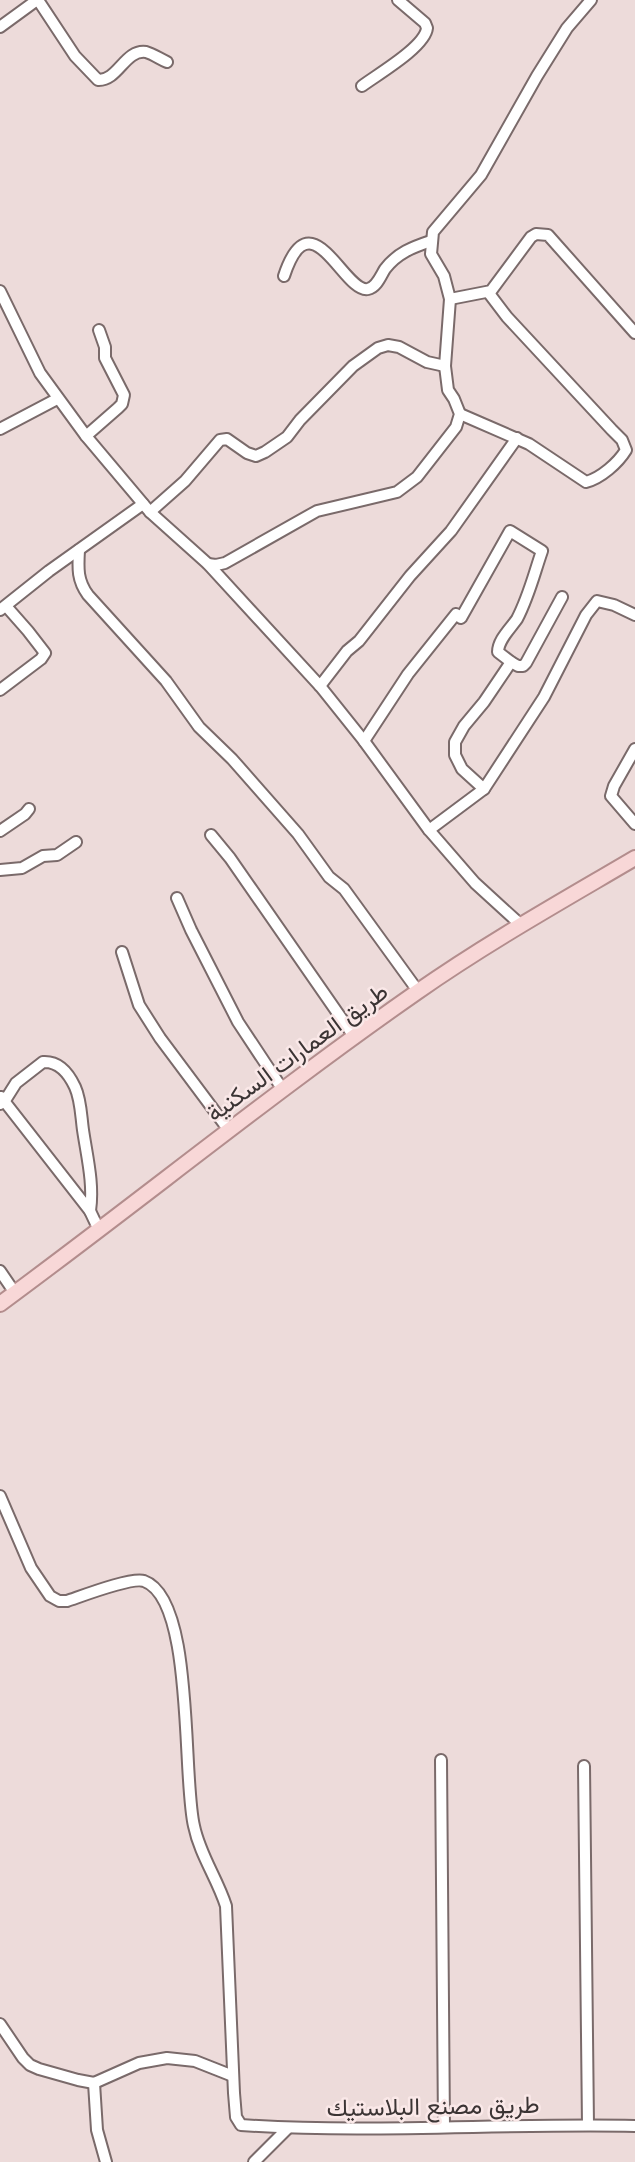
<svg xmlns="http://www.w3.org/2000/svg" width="635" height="2162" font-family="'DM Sans',Vazirmatn,sans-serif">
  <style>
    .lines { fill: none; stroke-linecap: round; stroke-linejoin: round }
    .minor-casing { stroke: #7a6a6a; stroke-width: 14 }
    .major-casing { stroke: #b38d8d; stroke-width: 18 }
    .minor { stroke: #fff; stroke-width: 10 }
    .major { stroke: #f8d7d7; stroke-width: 14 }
    .labels { text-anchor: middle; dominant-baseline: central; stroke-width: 5; stroke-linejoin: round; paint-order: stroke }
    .street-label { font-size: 24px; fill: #3b3434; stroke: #fae8e8 }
  </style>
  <rect width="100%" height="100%" fill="#eddbda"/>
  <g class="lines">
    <defs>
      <g id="minor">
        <path d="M 38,0 L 75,56 L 98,80 C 118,81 125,49 146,52 C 153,54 160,59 167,62"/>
        <path d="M 0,27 L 37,0"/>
        <path d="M 362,86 C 378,74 425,47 427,28 L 425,23 L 398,0"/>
        <path d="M 284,276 C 311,194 344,294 368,289 C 377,287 381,275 385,269 C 397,253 413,247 431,241"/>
        <path d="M 0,291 L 40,373 L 86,436 L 150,512 L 208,564 L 320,686 L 364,741 L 429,830 L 475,883 L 521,925"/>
        <path d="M 450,299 L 491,291 L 531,237 L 536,234 L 548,235 L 635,333"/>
        <path d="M 460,414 L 529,444 L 586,482 C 601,478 618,463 626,450 L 622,440 L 612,430 L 507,317 L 488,292"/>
        <path d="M 0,429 L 57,399"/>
        <path d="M 86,436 L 118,408 L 122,404 L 124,395 L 105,358 L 105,347 L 99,330"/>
        <path d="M 150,512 L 185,481 L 220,440 L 227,439 L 247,453 L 256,456 L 265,452 L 287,437 L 300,420 L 353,366 L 378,348 L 388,345 L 399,347 L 427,362 L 445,366"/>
        <path d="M 79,550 C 78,568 77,580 88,595 L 166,681 L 199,727 L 232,759 L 298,834 L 329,877 L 344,889 L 418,991"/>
        <path d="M 208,564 L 216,565 L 225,563 L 317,511 L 397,492 L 417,477 L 456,427 L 460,414 L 454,399 L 448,390 L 445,366 L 450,299 L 444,276 L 431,254 L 433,232 L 481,175 L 537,76 L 567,28 L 591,0"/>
        <path d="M 0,610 L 49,571 L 143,504"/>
        <path d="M 511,662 L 518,666 L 523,666 L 526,663 L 562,597"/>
        <path d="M 320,686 L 347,651 L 359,641 L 410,576 L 451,531 L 517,438"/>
        <path d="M 0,690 L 41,659 L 45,653 L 28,631 L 6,606"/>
        <path d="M 364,741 L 408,674 L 456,614 L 461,618 L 510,531 L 542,551 C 534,574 529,596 517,619 C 510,629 498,640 498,652 L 511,662 L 484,702 L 464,726 L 455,742 L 455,755 L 462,769 L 484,789"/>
        <path d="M 635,749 L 614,786 L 611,796 L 635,824"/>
        <path d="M 429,830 L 484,789 L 544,697 L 586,615 L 597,601 L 614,605 L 635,615"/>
        <path d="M 0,831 L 25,814 L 29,809"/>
        <path d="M 211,835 L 230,858 L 355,1038"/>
        <path d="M 0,870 L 22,868 L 43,856 L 57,855 L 76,842"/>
        <path d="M 177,898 L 191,930 L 238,1022 L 283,1090"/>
        <path d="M 122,952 L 139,1005 L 160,1038 L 228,1129"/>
        <path d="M 1,1097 L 90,1211 L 99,1230"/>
        <path d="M 0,1104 L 4,1102 L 16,1083 L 43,1062 C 59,1061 69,1074 75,1087 C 81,1100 81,1116 83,1130 C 87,1157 94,1184 90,1211"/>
        <path d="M 0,1271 L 15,1293"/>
        <path d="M 0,1496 L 31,1568 L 50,1596 L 59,1601 L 67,1601 C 82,1596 131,1577 144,1581 C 195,1599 182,1777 194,1826 C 200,1855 217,1878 226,1906 L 234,2093 L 236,2117 L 241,2125 C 372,2134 504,2123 635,2126"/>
        <path d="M 441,1760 L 444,2127"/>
        <path d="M 584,1766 L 588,2125"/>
        <path d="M 0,2024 L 23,2058 L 30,2065 L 39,2069 L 78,2080 L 94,2083 L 139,2063 L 167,2058 L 195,2061 L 233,2076"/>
        <path d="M 94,2083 L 97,2130 L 106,2162"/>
        <path d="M 254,2162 L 288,2128"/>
      </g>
      <path id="major" d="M 0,1304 C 140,1201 275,1091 417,992 C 487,943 562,901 635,858"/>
    </defs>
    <use href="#minor" class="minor-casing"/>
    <use href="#major" class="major-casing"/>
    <use href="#minor" class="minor"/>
    <use href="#major" class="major"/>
  </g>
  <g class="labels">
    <g class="street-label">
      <text transform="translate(297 1052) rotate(-36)">طريق العمارات السكنية</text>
      <text transform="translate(433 2106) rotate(-1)">طريق مصنع البلاستيك</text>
    </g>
  </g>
</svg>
